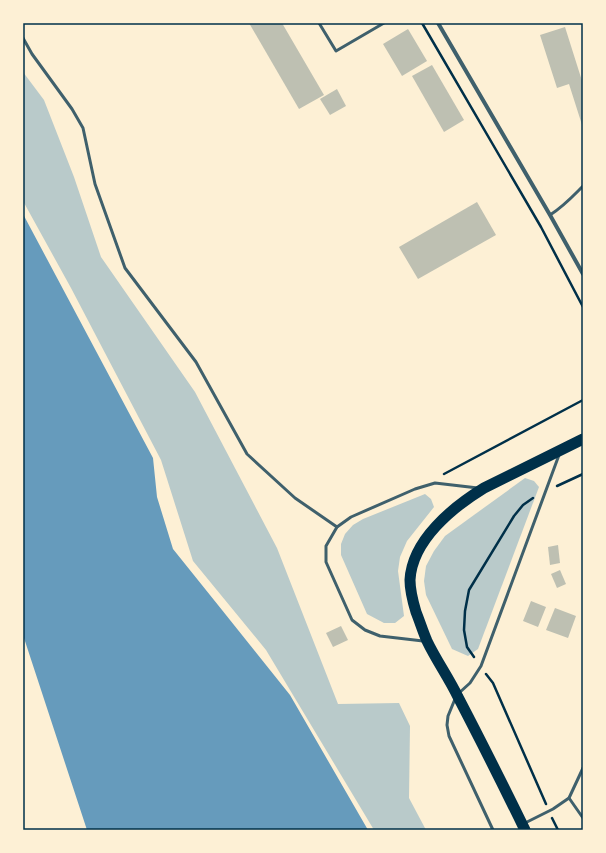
<svg xmlns="http://www.w3.org/2000/svg" width="606" height="853" font-family="'Open Sans',sans-serif">
  <style>
    .green { fill: #b9caca }
    .water { fill: #669bbc }
    .building { fill: #bec0b2 }
    .lines { fill: none; stroke-linecap: round; stroke-linejoin: round }
    .path { stroke: #003049; stroke-width: 2.5 }
    .service { stroke: #3f606c; stroke-width: 3 }
    .minor { stroke: #3f606c; stroke-width: 4 }
    .trunk { stroke: #003049; stroke-width: 11 }
    .neatline { fill: none; stroke: #003049; stroke-width: 1.5 }
  </style>
  <rect width="100%" height="100%" fill="#fdf0d5"/>
  <g class="green">
    <path d="M 23,72 L 44,100 L 74,177 L 101,257 L 195,392 L 277,548 L 338,704 L 399,703 L 410,726 L 409,798 L 426,830 L 374,830 L 266,650 L 193,561 L 161,460 L 71,288 L 23,201 Z"/>
    <path d="M 525,478 L 534,481 L 539,487 L 478,649 L 468,656 L 452,649 L 426,595 L 424,581 L 426,566 L 434,551 L 445,536 Z"/>
    <path d="M 425,494 L 431,499 L 434,507 L 407,541 L 400,557 L 398,571 L 404,616 L 395,623 L 384,623 L 367,614 L 341,555 L 341,544 L 345,534 L 353,525 L 363,519 Z"/>
  </g>
  <path class="water" d="M 23,214 L 153,458 L 157,497 L 173,549 L 222,610 L 290,695 L 368,830 L 87,830 L 23,635 Z"/>
  <g class="building">
    <path d="M 249,23 L 282,23 L 324,95 L 299,109 Z"/>
    <path d="M 565,27 L 583,84 L 583,128 L 569,84 L 557,88 L 540,35 Z"/>
    <path d="M 408,29 L 427,61 L 402,76 L 383,44 Z"/>
    <path d="M 432,65 L 464,120 L 444,132 L 412,76 Z"/>
    <path d="M 337,89 L 346,106 L 330,115 L 320,99 Z"/>
    <path d="M 477,202 L 496,235 L 418,279 L 399,247 Z"/>
    <path d="M 558,545 L 560,563 L 550,565 L 548,547 Z"/>
    <path d="M 560,570 L 566,584 L 557,588 L 551,574 Z"/>
    <path d="M 531,601 L 546,607 L 538,627 L 523,621 Z"/>
    <path d="M 555,608 L 576,616 L 568,638 L 546,630 Z"/>
    <path d="M 341,626 L 348,640 L 333,647 L 326,633 Z"/>
  </g>
  <g class="lines">
    <g class="path">
      <path d="M 422,23 L 541,227 L 583,307"/>
      <path d="M 444,474 L 583,400"/>
      <path d="M 557,486 L 583,474"/>
      <path d="M 474,657 L 467,647 L 464,630 L 465,611 L 469,590 L 514,516 L 523,505 L 533,498"/>
      <path d="M 486,674 L 493,683 L 546,804"/>
      <path d="M 552,818 L 558,830"/>
    </g>
    <g class="service">
      <path d="M 319,23 L 336,51 L 384,23"/>
      <path d="M 23,38 L 32,54 L 72,109 L 83,128 L 95,184 L 125,268 L 196,362 L 247,454 L 295,498 L 337,527"/>
      <path d="M 550,215 C 564,206 572,197 583,186"/>
      <path d="M 423,641 L 380,636 L 365,630 L 352,620 L 326,562 L 326,546 L 337,527 L 351,517 L 415,489 L 435,483 L 478,488"/>
      <path d="M 459,693 L 470,683 L 481,666 L 559,455"/>
      <path d="M 455,699 L 448,716 L 447,725 L 449,736 L 493,830"/>
      <path d="M 569,798 L 583,818"/>
      <path d="M 525,823 L 553,809 L 569,798 L 583,768"/>
    </g>
    <path class="minor" d="M 438,23 L 550,215 L 583,274"/>
    <path class="trunk" d="M 525,830 C 503,785 481,741 458,697 C 449,678 436,660 427,641 C 423,632 420,622 416,612 C 413,602 410,591 410,580 C 412,540 453,507 484,488 L 583,439"/>
  </g>
  <rect width="606" height="853" fill="none" stroke="#fdf0d5" stroke-width="48"/>
  <rect x="24" y="24" width="558" height="805" class="neatline"/>
</svg>
